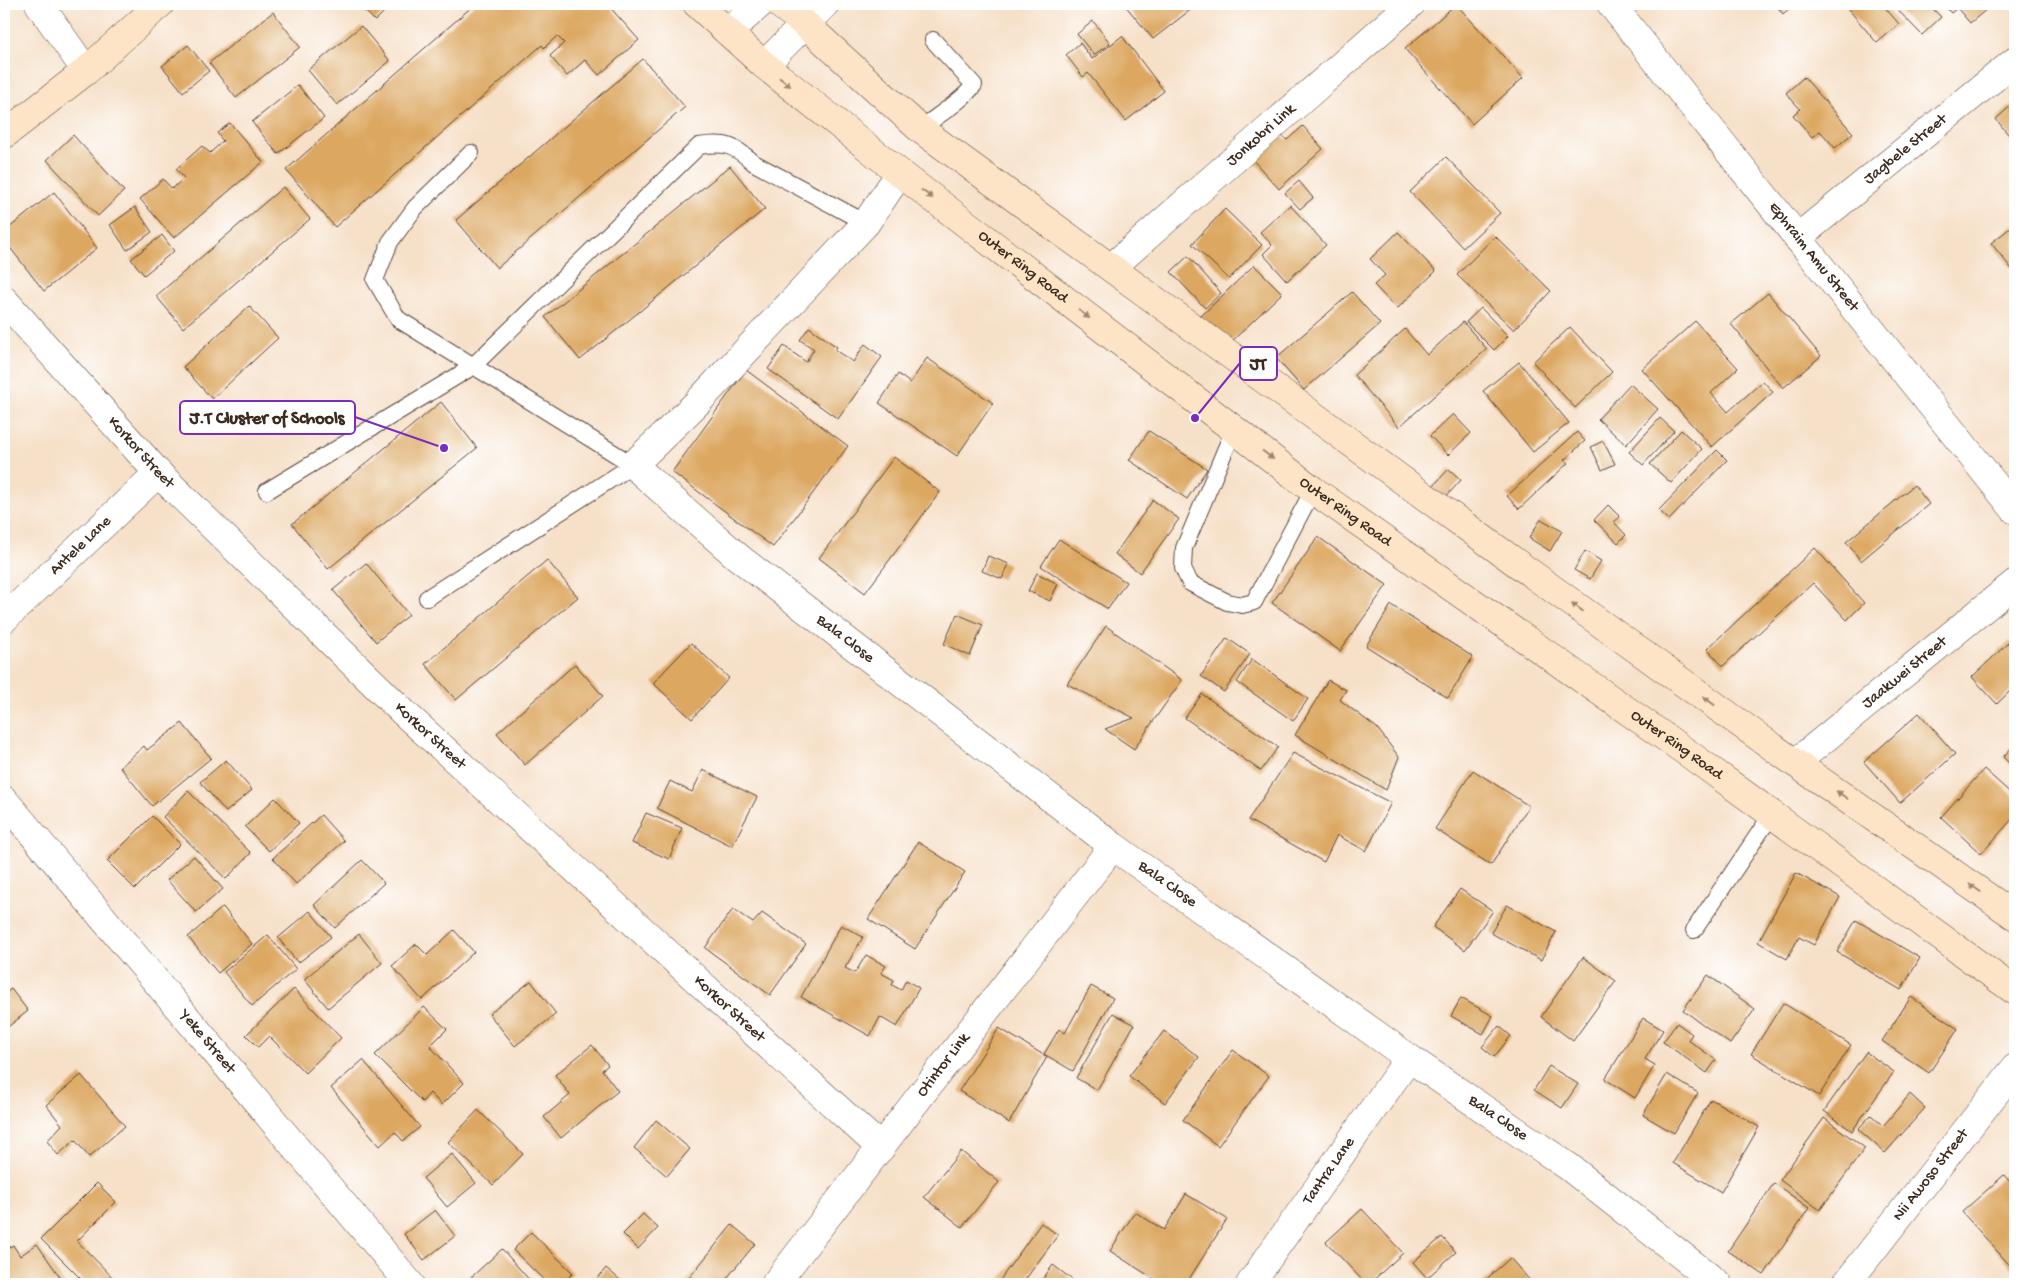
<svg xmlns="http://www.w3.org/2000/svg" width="2019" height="1288" font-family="'Gochi Hand',sans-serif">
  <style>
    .building { fill: #dca761 }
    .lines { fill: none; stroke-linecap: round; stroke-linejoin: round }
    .lane-casing { stroke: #574538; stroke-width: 18 }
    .street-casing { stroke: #574538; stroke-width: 29 }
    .secondary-casing { stroke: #574538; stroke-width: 29 }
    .lane { stroke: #fff; stroke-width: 16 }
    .street { stroke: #fff; stroke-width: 28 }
    .secondary { stroke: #fee4c6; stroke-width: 28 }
    .oneway { fill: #9c8772 }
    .labels { text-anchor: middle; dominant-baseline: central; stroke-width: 4; stroke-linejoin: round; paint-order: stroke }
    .street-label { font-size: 16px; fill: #3b2a1e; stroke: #fff }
    .leader { fill: none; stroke: #7b2cbf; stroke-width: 2 }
    .callout-dot { fill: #7b2cbf; stroke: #fff; stroke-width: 2 }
    .callout { fill: #fff; stroke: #7b2cbf; stroke-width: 2 }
    .callout-label { font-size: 18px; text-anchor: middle; font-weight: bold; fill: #3b2a1e }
  </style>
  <rect width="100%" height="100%" fill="#fff"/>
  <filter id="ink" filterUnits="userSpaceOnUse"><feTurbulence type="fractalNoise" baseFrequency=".02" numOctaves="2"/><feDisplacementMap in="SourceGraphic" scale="10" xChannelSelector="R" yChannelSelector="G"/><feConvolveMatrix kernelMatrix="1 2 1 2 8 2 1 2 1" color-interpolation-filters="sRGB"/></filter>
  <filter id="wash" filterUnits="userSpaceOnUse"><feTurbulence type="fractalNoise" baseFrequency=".0096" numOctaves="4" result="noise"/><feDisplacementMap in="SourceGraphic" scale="20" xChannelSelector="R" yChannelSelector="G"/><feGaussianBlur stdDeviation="1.12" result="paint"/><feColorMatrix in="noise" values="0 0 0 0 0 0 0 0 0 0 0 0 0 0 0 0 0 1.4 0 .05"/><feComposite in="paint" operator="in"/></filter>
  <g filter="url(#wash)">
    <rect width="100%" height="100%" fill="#f6e0c8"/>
    <g id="blocks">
      <g class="building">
        <path d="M 358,4 L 392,4 L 375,21 Z"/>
        <path d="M 475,4 L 607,4 L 639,40 L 599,75 L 585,60 L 567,76 L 550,56 L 564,43 L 557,36 L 544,48 L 542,45 L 335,227 L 286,170 Z"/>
        <path d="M 1124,4 L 1198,4 L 1153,39 Z"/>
        <path d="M 1456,4 L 1523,78 L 1472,124 L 1405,49 Z"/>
        <path d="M 1775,4 L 1794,4 L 1783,14 Z"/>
        <path d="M 1844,4 L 1882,4 L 1899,24 L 1877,43 Z"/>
        <path d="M 1892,4 L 1928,4 L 1941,17 L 1922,35 Z"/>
        <path d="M 1943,4 L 1993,4 L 1970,23 L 1957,8 L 1951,13 Z"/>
        <path d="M 273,12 L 300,47 L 236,98 L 209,63 Z"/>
        <path d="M 1093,21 L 1110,43 L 1094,55 L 1077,34 Z"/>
        <path d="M 361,26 L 390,61 L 337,105 L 308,70 Z"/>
        <path d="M 1122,36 L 1164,91 L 1126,121 L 1088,73 L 1083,77 L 1066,55 L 1080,43 L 1092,59 Z"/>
        <path d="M 188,45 L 209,71 L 183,92 L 162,66 Z"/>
        <path d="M 643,59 L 685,107 L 497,268 L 456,220 Z"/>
        <path d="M 1804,77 L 1853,133 L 1835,148 L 1820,131 L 1812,137 L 1793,115 L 1800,109 L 1786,93 Z"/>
        <path d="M 298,85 L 324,118 L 278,154 L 252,122 Z"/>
        <path d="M 2015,102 L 2015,143 L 1996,119 Z"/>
        <path d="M 230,123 L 263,162 L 174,238 L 140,199 L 163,179 L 172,189 L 184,178 L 176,169 L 202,146 L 210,153 L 223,141 L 217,133 Z"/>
        <path d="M 1303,126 L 1323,149 L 1279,189 L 1252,159 L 1280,134 L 1287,140 Z"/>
        <path d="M 73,135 L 124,191 L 98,216 L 47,160 Z"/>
        <path d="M 1446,157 L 1500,213 L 1463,248 L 1410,192 Z"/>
        <path d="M 730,166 L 765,209 L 580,360 L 545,317 Z"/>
        <path d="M 1299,181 L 1313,198 L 1300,209 L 1285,193 Z"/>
        <path d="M 283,187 L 310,219 L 183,328 L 156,296 Z"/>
        <path d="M 54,192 L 97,248 L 44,291 L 4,240 L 4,232 Z"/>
        <path d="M 1290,205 L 1326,245 L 1287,281 L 1263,254 L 1272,245 L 1260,232 Z"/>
        <path d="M 135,207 L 152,232 L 127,250 L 110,225 Z"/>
        <path d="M 1225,209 L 1262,245 L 1229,279 L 1192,244 Z"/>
        <path d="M 2015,224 L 2015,273 L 1991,243 Z"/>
        <path d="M 1398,232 L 1436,271 L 1397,309 L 1374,285 L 1385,275 L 1370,259 Z"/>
        <path d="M 162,235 L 174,251 L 144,275 L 131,259 Z"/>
        <path d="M 1495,236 L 1551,291 L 1514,330 L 1457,275 Z"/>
        <path d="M 1188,256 L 1221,293 L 1205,308 L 1171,272 Z"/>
        <path d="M 1254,265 L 1282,293 L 1229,344 L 1201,316 Z"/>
        <path d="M 1352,292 L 1380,324 L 1304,390 L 1276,358 Z"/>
        <path d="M 1768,293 L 1821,356 L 1783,388 L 1731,324 Z"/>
        <path d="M 249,306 L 278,338 L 212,399 L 183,367 Z"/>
        <path d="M 1481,308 L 1508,336 L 1494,350 L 1466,322 Z"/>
        <path d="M 1695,321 L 1738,368 L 1711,393 L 1728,412 L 1763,381 L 1773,392 L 1712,447 L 1642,369 Z"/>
        <path d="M 1463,322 L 1487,349 L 1399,427 L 1354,375 L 1405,329 L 1427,355 Z"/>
        <path d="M 809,327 L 837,347 L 835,350 L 853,362 L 865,344 L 882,357 L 838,419 L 768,369 L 784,346 L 806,362 L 814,349 L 800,340 Z"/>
        <path d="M 1570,327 L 1612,372 L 1575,408 L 1533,362 Z"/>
        <path d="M 927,358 L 993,403 L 957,456 L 879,403 L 898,374 L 910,383 Z"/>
        <path d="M 1519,362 L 1569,423 L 1533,452 L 1483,391 Z"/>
        <path d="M 746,370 L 848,446 L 773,547 L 672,472 Z"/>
        <path d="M 1630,384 L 1658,409 L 1626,445 L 1598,419 Z"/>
        <path d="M 441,402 L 477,448 L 328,569 L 292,524 Z"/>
        <path d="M 1453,414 L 1471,433 L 1448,455 L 1430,436 Z"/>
        <path d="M 1660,418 L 1674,431 L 1643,465 L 1629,452 Z"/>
        <path d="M 1681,430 L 1702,449 L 1671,483 L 1650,464 Z"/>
        <path d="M 1149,431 L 1207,469 L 1187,499 L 1129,460 Z"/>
        <path d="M 1577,432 L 1585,441 L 1564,460 L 1568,463 L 1519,509 L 1507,496 Z"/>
        <path d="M 1603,441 L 1615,464 L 1602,470 L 1591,447 Z"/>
        <path d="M 1717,450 L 1727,460 L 1669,520 L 1659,510 Z"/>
        <path d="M 894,457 L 940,492 L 865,593 L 819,558 Z"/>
        <path d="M 1449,469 L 1461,480 L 1444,499 L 1431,488 Z"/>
        <path d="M 1914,485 L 1929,504 L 1861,561 L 1846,542 Z"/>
        <path d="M 1153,500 L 1179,519 L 1140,573 L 1115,554 Z"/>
        <path d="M 1608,505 L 1620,517 L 1614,522 L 1626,535 L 1618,543 L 1594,520 Z"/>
        <path d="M 1541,519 L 1562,531 L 1550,551 L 1529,538 Z"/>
        <path d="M 1318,537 L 1387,585 L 1340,651 L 1272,603 Z"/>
        <path d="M 1059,539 L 1126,582 L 1108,609 L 1041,566 Z"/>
        <path d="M 1815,548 L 1864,603 L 1847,620 L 1813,583 L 1723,666 L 1707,649 Z"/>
        <path d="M 1585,551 L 1601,561 L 1590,579 L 1574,570 Z"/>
        <path d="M 988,556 L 1009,564 L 1002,579 L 982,571 Z"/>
        <path d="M 547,560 L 578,597 L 456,700 L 425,664 Z"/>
        <path d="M 366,563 L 409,615 L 376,642 L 333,590 Z"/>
        <path d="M 1037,573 L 1058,584 L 1050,601 L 1028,591 Z"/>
        <path d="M 1391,605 L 1473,657 L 1448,698 L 1366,646 Z"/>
        <path d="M 957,614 L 983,625 L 970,656 L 944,644 Z"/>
        <path d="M 1106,626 L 1182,680 L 1134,749 L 1105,729 L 1134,718 L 1067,684 Z"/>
        <path d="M 1227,638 L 1250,654 L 1224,692 L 1201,676 Z"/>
        <path d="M 2010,641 L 2015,646 L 2015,686 L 1997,704 L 1972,677 Z"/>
        <path d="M 691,643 L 729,678 L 692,719 L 653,683 Z"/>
        <path d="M 1252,659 L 1308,699 L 1293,721 L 1237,682 Z"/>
        <path d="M 575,664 L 603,696 L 525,765 L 497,733 Z"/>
        <path d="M 1328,680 L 1346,690 L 1340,700 L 1377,728 L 1399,757 L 1386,790 L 1295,735 Z"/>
        <path d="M 1202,694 L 1278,747 L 1261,771 L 1185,718 Z"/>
        <path d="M 1919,713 L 1955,754 L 1900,803 L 1864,762 Z"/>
        <path d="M 182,723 L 211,758 L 152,806 L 120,767 L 144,746 L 147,750 Z"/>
        <path d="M 2015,744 L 2015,769 L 2003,757 Z"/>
        <path d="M 1293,753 L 1391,803 L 1366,851 L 1337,835 L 1324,862 L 1248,820 Z"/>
        <path d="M 226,760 L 252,790 L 226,812 L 200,782 Z"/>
        <path d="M 1984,769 L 2015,797 L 2015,816 L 1981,854 L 1941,817 Z"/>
        <path d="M 703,770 L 757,797 L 732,846 L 657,808 L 670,781 L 692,792 Z"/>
        <path d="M 1473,770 L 1529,806 L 1491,865 L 1435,829 Z"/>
        <path d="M 188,791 L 251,853 L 226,879 L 163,817 Z"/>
        <path d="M 275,798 L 299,823 L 269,851 L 245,827 Z"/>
        <path d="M 646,813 L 682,828 L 669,859 L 632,843 Z"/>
        <path d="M 321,815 L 344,841 L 296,884 L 273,858 Z"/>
        <path d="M 152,816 L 180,844 L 135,889 L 107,861 Z"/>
        <path d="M 918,842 L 965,872 L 915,949 L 868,919 Z"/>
        <path d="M 194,856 L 223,889 L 196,912 L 167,880 Z"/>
        <path d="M 362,860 L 384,883 L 335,928 L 314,905 Z"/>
        <path d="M 1796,873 L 1840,897 L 1814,945 L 1799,937 L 1787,959 L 1758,942 Z"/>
        <path d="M 1460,889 L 1493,911 L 1465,950 L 1433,927 Z"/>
        <path d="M 1507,905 L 1556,932 L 1541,960 L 1491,933 Z"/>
        <path d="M 223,907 L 252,944 L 218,973 L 188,937 Z"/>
        <path d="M 733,909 L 753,923 L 762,913 L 806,944 L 770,995 L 705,948 Z"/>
        <path d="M 310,911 L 331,937 L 298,963 L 278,938 Z"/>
        <path d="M 1856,920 L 1920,958 L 1901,990 L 1837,952 Z"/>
        <path d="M 841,925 L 863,937 L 845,968 L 855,973 L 866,955 L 886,966 L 881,973 L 894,980 L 892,985 L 901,990 L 906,980 L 919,988 L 897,1027 L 880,1017 L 870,1036 L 801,997 Z"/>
        <path d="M 454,930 L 474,952 L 422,1000 L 392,966 L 416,944 L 427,955 Z"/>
        <path d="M 359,934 L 382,963 L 328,1008 L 304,979 Z"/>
        <path d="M 268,935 L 296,969 L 252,1006 L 224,972 Z"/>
        <path d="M 1583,957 L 1616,981 L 1573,1041 L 1541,1017 Z"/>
        <path d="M 1708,975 L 1755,1009 L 1730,1044 L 1683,1010 Z"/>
        <path d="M 531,981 L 556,1014 L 515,1046 L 489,1014 Z"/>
        <path d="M 1091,986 L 1113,998 L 1073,1071 L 1044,1054 L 1059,1029 L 1065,1033 Z"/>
        <path d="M 11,989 L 28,1011 L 4,1030 L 4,994 Z"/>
        <path d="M 294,989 L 341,1038 L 305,1073 L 269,1036 L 258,1047 L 246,1035 Z"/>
        <path d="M 1911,997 L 1958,1029 L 1929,1073 L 1882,1041 Z"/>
        <path d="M 1461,998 L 1493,1016 L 1483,1034 L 1451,1016 Z"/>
        <path d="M 1783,1003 L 1851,1045 L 1819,1096 L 1751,1054 Z"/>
        <path d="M 424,1007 L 447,1029 L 430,1046 L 464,1083 L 442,1105 L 430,1093 L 422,1102 L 375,1055 Z"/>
        <path d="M 1113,1013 L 1134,1025 L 1097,1090 L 1076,1078 Z"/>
        <path d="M 1643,1018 L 1663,1030 L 1645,1059 L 1655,1065 L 1635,1098 L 1605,1079 Z"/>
        <path d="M 1677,1023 L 1692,1034 L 1688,1040 L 1716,1060 L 1707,1073 L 1663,1042 Z"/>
        <path d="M 1499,1026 L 1511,1036 L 1494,1057 L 1482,1047 Z"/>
        <path d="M 999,1028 L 1047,1057 L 1009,1123 L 959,1091 Z"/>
        <path d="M 1164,1031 L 1199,1057 L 1165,1103 L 1129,1076 Z"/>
        <path d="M 592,1045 L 608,1065 L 602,1070 L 618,1091 L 561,1138 L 544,1117 L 570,1095 L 555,1075 Z"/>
        <path d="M 1233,1050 L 1269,1076 L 1218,1146 L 1183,1120 Z"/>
        <path d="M 1866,1052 L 1894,1072 L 1852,1131 L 1824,1111 Z"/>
        <path d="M 363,1060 L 420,1127 L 403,1141 L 395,1132 L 380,1146 L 331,1088 Z"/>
        <path d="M 1549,1066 L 1578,1084 L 1562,1108 L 1534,1090 Z"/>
        <path d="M 1667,1074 L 1698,1093 L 1674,1133 L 1643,1115 Z"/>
        <path d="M 81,1075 L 125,1126 L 89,1157 L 75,1140 L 58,1155 L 47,1141 L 62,1125 L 46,1105 Z"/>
        <path d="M 1910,1094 L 1925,1108 L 1885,1153 L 1858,1129 L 1871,1115 L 1883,1126 Z"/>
        <path d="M 1711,1099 L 1759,1127 L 1721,1192 L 1673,1163 Z"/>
        <path d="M 478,1110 L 523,1154 L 493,1185 L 448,1142 Z"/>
        <path d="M 1824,1118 L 1865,1148 L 1820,1210 L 1780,1180 Z"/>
        <path d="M 656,1120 L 690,1149 L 667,1176 L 634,1148 Z"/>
        <path d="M 961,1151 L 999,1182 L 962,1227 L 924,1197 Z"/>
        <path d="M 452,1154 L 476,1183 L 447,1207 L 423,1178 Z"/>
        <path d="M 2004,1175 L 2015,1188 L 2015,1271 L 1962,1212 Z"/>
        <path d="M 97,1183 L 116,1202 L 77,1241 L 119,1284 L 86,1284 L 41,1239 Z"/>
        <path d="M 1774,1183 L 1809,1208 L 1764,1275 L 1728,1251 Z"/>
        <path d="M 1186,1194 L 1227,1219 L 1186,1284 L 1162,1284 L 1110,1251 L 1135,1212 L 1164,1230 Z"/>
        <path d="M 1362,1209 L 1403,1253 L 1369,1284 L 1366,1284 L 1326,1242 Z"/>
        <path d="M 435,1210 L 455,1236 L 424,1260 L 404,1234 Z"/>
        <path d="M 643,1214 L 658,1228 L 638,1249 L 623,1234 Z"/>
        <path d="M 1041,1223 L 1058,1235 L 1022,1284 L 997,1284 Z"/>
        <path d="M 732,1225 L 755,1244 L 722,1284 L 684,1284 Z"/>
        <path d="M 531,1232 L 573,1273 L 562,1284 L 548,1284 L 513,1250 Z"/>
        <path d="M 1442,1237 L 1456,1252 L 1427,1278 L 1413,1262 Z"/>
        <path d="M 37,1244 L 65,1284 L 4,1284 L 4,1251 L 13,1245 L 20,1256 Z"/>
        <path d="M 502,1249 L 533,1284 L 468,1284 L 466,1282 Z"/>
        <path d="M 1510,1258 L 1533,1284 L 1481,1284 Z"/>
        <path d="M 1053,1265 L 1078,1284 L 1039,1284 Z"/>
        <path d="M 606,1268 L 625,1284 L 593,1284 Z"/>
      </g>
    </g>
  </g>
  <g filter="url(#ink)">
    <use href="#blocks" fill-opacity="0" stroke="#574538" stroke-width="1"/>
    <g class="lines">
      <defs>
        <g id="lane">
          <path d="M 920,129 C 938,115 961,102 974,85 L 933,40"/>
          <path d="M 1234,429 L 1184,548 L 1183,568 L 1190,583 L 1227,602 L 1242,605 L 1254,602 L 1313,490"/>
          <path d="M 267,491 L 472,367 L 699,146 C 726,142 734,145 754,163 L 866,223"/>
          <path d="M 427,598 L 633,465 L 398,319 L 375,280 L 390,242 L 415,208 L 471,153"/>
          <path d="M 1694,930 L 1772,814"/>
        </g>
        <g id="street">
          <path d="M 39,4 L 86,71"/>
          <path id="s1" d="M 1611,4 L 2015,510"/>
          <path d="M 728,32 L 760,4"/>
          <path d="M 764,65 L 825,4"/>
          <path id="s2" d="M 900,173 L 866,223 L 697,403 L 633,465 L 738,557 L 1113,846 L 1409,1058 L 1569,1167 L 1718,1284"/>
          <path id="s3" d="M 1797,238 L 2015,61"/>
          <path id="s4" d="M 1112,267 L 1411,4"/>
          <path id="s5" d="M 4,300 L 158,473 L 403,712 L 881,1148"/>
          <path id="s6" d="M 4,619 L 158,473"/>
          <path id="s7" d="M 1795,763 L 2015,583"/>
          <path id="s8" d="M 4,800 L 410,1284"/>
          <path id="s9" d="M 775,1284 L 1113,846"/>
          <path id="s10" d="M 1250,1284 L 1409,1058"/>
          <path id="s11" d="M 1846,1284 L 2015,1068"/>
        </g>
        <g id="secondary">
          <path id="s12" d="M 697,4 L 764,65 L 900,173 L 1313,490 L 1689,754 L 2015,991"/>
          <path d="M 779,4 L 804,23 L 920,129 L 1486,541 L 1795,763 L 2015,916"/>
          <path d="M 4,135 L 86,71 L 160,4"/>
        </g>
      </defs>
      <use href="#lane" class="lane-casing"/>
      <use href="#street" class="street-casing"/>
      <use href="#secondary" class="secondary-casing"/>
      <use href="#lane" class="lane"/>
      <use href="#street" class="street"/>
      <use href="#secondary" class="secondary"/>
    </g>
    <defs><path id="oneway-solid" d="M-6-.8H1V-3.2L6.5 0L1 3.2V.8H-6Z" transform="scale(1.25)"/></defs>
    <g class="oneway">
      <use href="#oneway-solid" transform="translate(785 82) rotate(38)"/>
      <use href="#oneway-solid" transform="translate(927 194) rotate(37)"/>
      <use href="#oneway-solid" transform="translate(1084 314) rotate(37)"/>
      <use href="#oneway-solid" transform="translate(1268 455) rotate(37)"/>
      <use href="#oneway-solid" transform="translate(1577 607) rotate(-144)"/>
      <use href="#oneway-solid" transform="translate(1709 701) rotate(-144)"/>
      <use href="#oneway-solid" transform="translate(1842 795) rotate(-145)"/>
      <use href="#oneway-solid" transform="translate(1975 888) rotate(-145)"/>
    </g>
  </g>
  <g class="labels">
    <g class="street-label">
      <text stroke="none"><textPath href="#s4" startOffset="199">Jonkobri Link</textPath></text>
      <text stroke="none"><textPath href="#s3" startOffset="140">Jagbele Street</textPath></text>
      <text stroke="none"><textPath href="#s1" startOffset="324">Ephraim Amu Street</textPath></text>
      <text stroke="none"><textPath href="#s12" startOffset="419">Outer Ring Road</textPath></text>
      <text stroke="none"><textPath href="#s5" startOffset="205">Korkor Street</textPath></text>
      <text stroke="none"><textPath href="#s12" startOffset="824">Outer Ring Road</textPath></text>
      <text stroke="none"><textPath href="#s6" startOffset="106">Antele Lane</textPath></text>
      <text stroke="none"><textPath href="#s2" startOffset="671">Bala Close</textPath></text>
      <text stroke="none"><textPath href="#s7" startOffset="142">Jaakwei Street</textPath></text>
      <text stroke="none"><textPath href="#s5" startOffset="610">Korkor Street</textPath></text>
      <text stroke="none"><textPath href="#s12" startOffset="1229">Outer Ring Road</textPath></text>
      <text stroke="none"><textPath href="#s2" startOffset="1076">Bala Close</textPath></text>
      <text stroke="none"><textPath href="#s5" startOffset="1015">Korkor Street</textPath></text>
      <text stroke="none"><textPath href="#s8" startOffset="316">Yeke Street</textPath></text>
      <text stroke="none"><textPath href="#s9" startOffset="276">Otintor Link</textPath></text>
      <text stroke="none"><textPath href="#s2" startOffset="1481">Bala Close</textPath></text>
      <text stroke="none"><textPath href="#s10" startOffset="138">Tantra Lane</textPath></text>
      <text stroke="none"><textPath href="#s11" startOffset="138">Nii Awoso Street</textPath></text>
    </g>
  </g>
  <path class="leader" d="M1195 418L1240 363M444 448L355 417"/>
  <g class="callout-dot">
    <circle cx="1195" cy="418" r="5"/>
    <circle cx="444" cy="448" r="5"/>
  </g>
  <g class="callout">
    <rect x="1240" y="347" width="37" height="33" rx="5"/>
    <rect x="180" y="401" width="175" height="33" rx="5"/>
  </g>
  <g class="callout-label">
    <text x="1258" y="369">JT</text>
    <text x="267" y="423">J.T Cluster of Schools</text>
  </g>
  <rect width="2019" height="1288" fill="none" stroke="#fff" stroke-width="20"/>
</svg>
